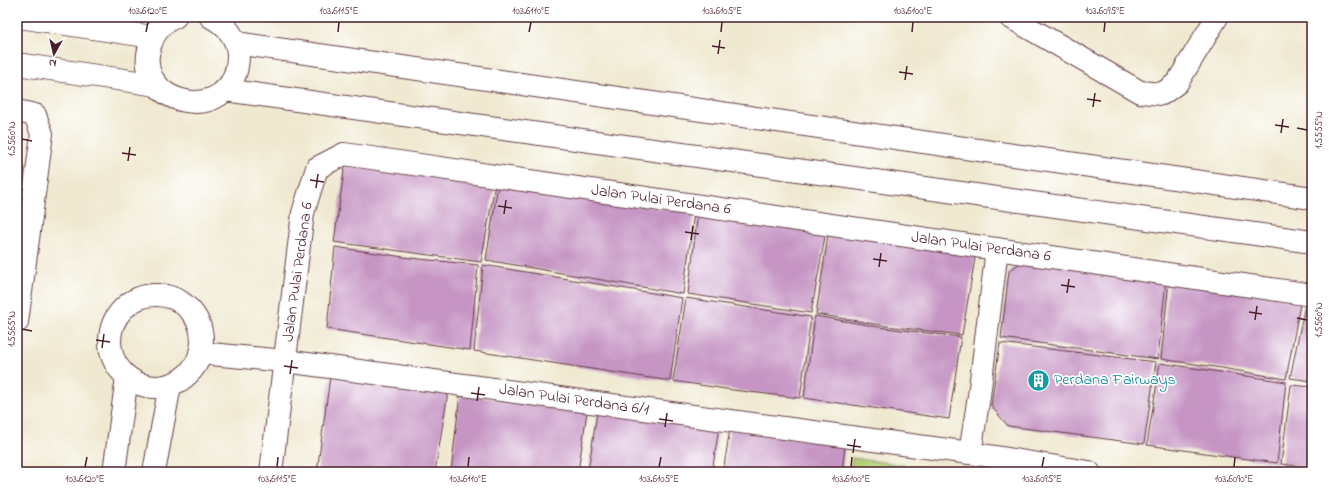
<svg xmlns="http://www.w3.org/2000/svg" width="1329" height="489" font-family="'Indie Flower',sans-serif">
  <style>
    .green { fill: #b1d078; stroke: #7e7852 }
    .building { fill: #c695c4 }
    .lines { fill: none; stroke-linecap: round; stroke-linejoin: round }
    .minor-casing { stroke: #633d44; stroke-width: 24 }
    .minor { stroke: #fff; stroke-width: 22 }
    .ticks { fill: none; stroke: #4a1f2b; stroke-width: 1.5 }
    .labels { text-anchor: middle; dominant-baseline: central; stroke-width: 3.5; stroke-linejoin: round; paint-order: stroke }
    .street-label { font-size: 16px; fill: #4a1f2b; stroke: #fff }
    .culture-label { font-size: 16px; fill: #0d838f; stroke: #fff; text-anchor: start }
    .neatline { fill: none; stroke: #4a1f2b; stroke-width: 1.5 }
    .ticks-label { font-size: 10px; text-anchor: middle; fill: #4a1f2b }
  </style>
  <rect width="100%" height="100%" fill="#fff"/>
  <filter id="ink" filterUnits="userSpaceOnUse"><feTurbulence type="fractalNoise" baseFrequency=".025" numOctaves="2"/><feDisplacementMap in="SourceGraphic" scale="8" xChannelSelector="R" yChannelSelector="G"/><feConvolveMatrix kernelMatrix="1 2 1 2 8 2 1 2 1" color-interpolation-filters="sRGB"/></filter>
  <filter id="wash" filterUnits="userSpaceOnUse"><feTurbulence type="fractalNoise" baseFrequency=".012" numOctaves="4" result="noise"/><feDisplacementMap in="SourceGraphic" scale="16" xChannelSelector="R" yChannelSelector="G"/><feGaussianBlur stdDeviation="0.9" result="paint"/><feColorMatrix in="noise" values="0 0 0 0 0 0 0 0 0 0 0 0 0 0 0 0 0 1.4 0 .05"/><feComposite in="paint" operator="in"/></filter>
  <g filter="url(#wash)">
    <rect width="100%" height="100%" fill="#f0e9d1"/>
    <path class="green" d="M 852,458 L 956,472 L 850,472 Z"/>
    <g id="blocks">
      <g class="building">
        <path d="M 345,164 L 495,185 L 481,262 L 334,242 Z"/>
        <path d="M 498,185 L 694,213 L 683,294 L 486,260 Z"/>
        <path d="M 698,212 L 826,231 L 811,313 L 688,294 Z"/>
        <path d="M 829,229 L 976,252 L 962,335 L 886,326 L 816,314 Z"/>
        <path d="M 335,247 L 410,258 L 478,265 L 470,350 L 327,329 Z"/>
        <path d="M 1027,258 L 1166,280 L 1158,359 L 1001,338 L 1009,271 Z"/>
        <path d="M 483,265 L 682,298 L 670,381 L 474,351 Z"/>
        <path d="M 1169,280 L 1301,299 L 1286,379 L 1222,368 L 1161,359 Z"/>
        <path d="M 686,298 L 811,317 L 800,398 L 733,390 L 673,381 Z"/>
        <path d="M 1306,300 L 1312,300 L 1312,381 L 1290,378 Z"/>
        <path d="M 815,316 L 885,328 L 961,337 L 949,419 L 804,398 Z"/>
        <path d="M 1000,343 L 1156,362 L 1144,444 L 1008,426 L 991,406 Z"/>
        <path d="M 1160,363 L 1286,382 L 1277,463 L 1147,445 Z"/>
        <path d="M 330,377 L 448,392 L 435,472 L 317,472 Z"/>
        <path d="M 1291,385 L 1312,387 L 1312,468 L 1281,464 Z"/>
        <path d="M 460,394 L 587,412 L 578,472 L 451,472 Z"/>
        <path d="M 597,413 L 719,427 L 712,472 L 588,472 Z"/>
        <path d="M 730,429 L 845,445 L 842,472 L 723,472 Z"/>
      </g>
    </g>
  </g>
  <g filter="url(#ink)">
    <use href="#blocks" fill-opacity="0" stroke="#633d44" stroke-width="1"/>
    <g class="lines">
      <defs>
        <g id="minor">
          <path d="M 19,17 L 153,37"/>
          <path d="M 175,17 C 163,22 155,31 151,43 C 128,105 234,130 238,58 C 239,40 227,25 211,17"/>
          <path d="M 1010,17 L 1140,92 L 1162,94 L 1177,83 L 1217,17"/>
          <path d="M 236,43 L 1312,198"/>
          <path d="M 17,64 L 157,85"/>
          <path d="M 225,90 L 1312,242"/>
          <path d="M 17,111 L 35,115 L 42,134 L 17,322"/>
          <circle cx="156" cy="341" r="46"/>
          <path d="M 200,353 L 285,361 L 970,453 L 1089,472"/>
          <path d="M 970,453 L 979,396 L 997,249"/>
          <path d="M 114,472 L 127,377"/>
          <path d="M 154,472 L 170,385"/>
          <path d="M 271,472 L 303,213 L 317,168 L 344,154 L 1312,295"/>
        </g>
      </defs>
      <use href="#minor" class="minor-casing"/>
      <use href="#minor" class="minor"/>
    </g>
  </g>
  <path class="ticks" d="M 146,32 L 148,22M 338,32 L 339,22M 529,32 L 531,22M 721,32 L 722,22M 912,32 L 913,22M 1104,32 L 1105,22M 712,46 L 725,48M 718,54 L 720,40M 899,72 L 913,74M 905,80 L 907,66M 1087,99 L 1101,101M 1093,107 L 1095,93M 1275,125 L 1289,127M 1297,128 L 1307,130M 1281,133 L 1283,119M 22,139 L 32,141M 122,153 L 136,155M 128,161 L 130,147M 310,180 L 324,182M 316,188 L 318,174M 498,206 L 512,208M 504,214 L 506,200M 685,232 L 699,234M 691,240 L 693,226M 873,259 L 887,261M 879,267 L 881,253M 1061,285 L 1075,287M 1067,293 L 1069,279M 1249,312 L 1262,314M 1297,318 L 1307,320M 1255,320 L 1257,306M 22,329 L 32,331M 96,340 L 110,342M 102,348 L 104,334M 284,366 L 298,368M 290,374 L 292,360M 471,393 L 485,395M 477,401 L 479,387M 659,419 L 673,421M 665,427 L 667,413M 847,445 L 861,447M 853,453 L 855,439M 85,467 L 87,457M 277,467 L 278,457M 468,467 L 469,457M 659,467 L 661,457M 851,467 L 852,457M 1042,467 L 1044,457M 1234,467 L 1235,457"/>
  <defs>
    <symbol id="building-disc" viewBox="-11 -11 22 22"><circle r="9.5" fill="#0f9aa8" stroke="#fff"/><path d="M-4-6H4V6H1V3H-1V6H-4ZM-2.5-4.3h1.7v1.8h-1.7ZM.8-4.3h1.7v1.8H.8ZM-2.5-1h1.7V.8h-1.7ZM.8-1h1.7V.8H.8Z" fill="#fff"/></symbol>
  </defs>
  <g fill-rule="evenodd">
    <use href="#building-disc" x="1026" y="368" width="25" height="25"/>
  </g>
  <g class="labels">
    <g class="street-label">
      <text transform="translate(661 200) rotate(8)">Jalan Pulai Perdana 6</text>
      <text transform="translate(981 247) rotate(8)">Jalan Pulai Perdana 6</text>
      <text transform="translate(298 272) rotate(-82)">Jalan Pulai Perdana 6</text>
      <text transform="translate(574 400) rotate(8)">Jalan Pulai Perdana 6/1</text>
    </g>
    <g class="culture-label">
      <text x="1054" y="380">Perdana Fairways</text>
    </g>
  </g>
  <rect width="1329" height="489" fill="none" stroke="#fff" stroke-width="44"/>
  <g transform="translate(54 54) rotate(188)" stroke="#ffffff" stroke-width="3" paint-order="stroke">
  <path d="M0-3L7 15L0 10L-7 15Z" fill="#4a1f2b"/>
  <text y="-6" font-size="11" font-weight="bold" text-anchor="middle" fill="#4a1f2b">N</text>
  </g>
  <rect x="22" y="22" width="1285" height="445" class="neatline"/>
  <g class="ticks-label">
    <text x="148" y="14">103.6120°E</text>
    <text x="339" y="14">103.6115°E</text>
    <text x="531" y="14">103.6110°E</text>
    <text x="722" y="14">103.6105°E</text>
    <text x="913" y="14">103.6100°E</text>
    <text x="1105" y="14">103.6095°E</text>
    <text transform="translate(1318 130) rotate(-90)" y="4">1.5555°N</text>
    <text transform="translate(11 139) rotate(-90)" y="4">1.5560°N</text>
    <text transform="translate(1318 320) rotate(-90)" y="4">1.5560°N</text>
    <text transform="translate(11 329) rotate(-90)" y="4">1.5565°N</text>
    <text x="85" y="482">103.6120°E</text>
    <text x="277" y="482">103.6115°E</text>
    <text x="468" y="482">103.6110°E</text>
    <text x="659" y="482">103.6105°E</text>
    <text x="851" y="482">103.6100°E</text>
    <text x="1042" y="482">103.6095°E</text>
    <text x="1234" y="482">103.6090°E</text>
  </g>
</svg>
